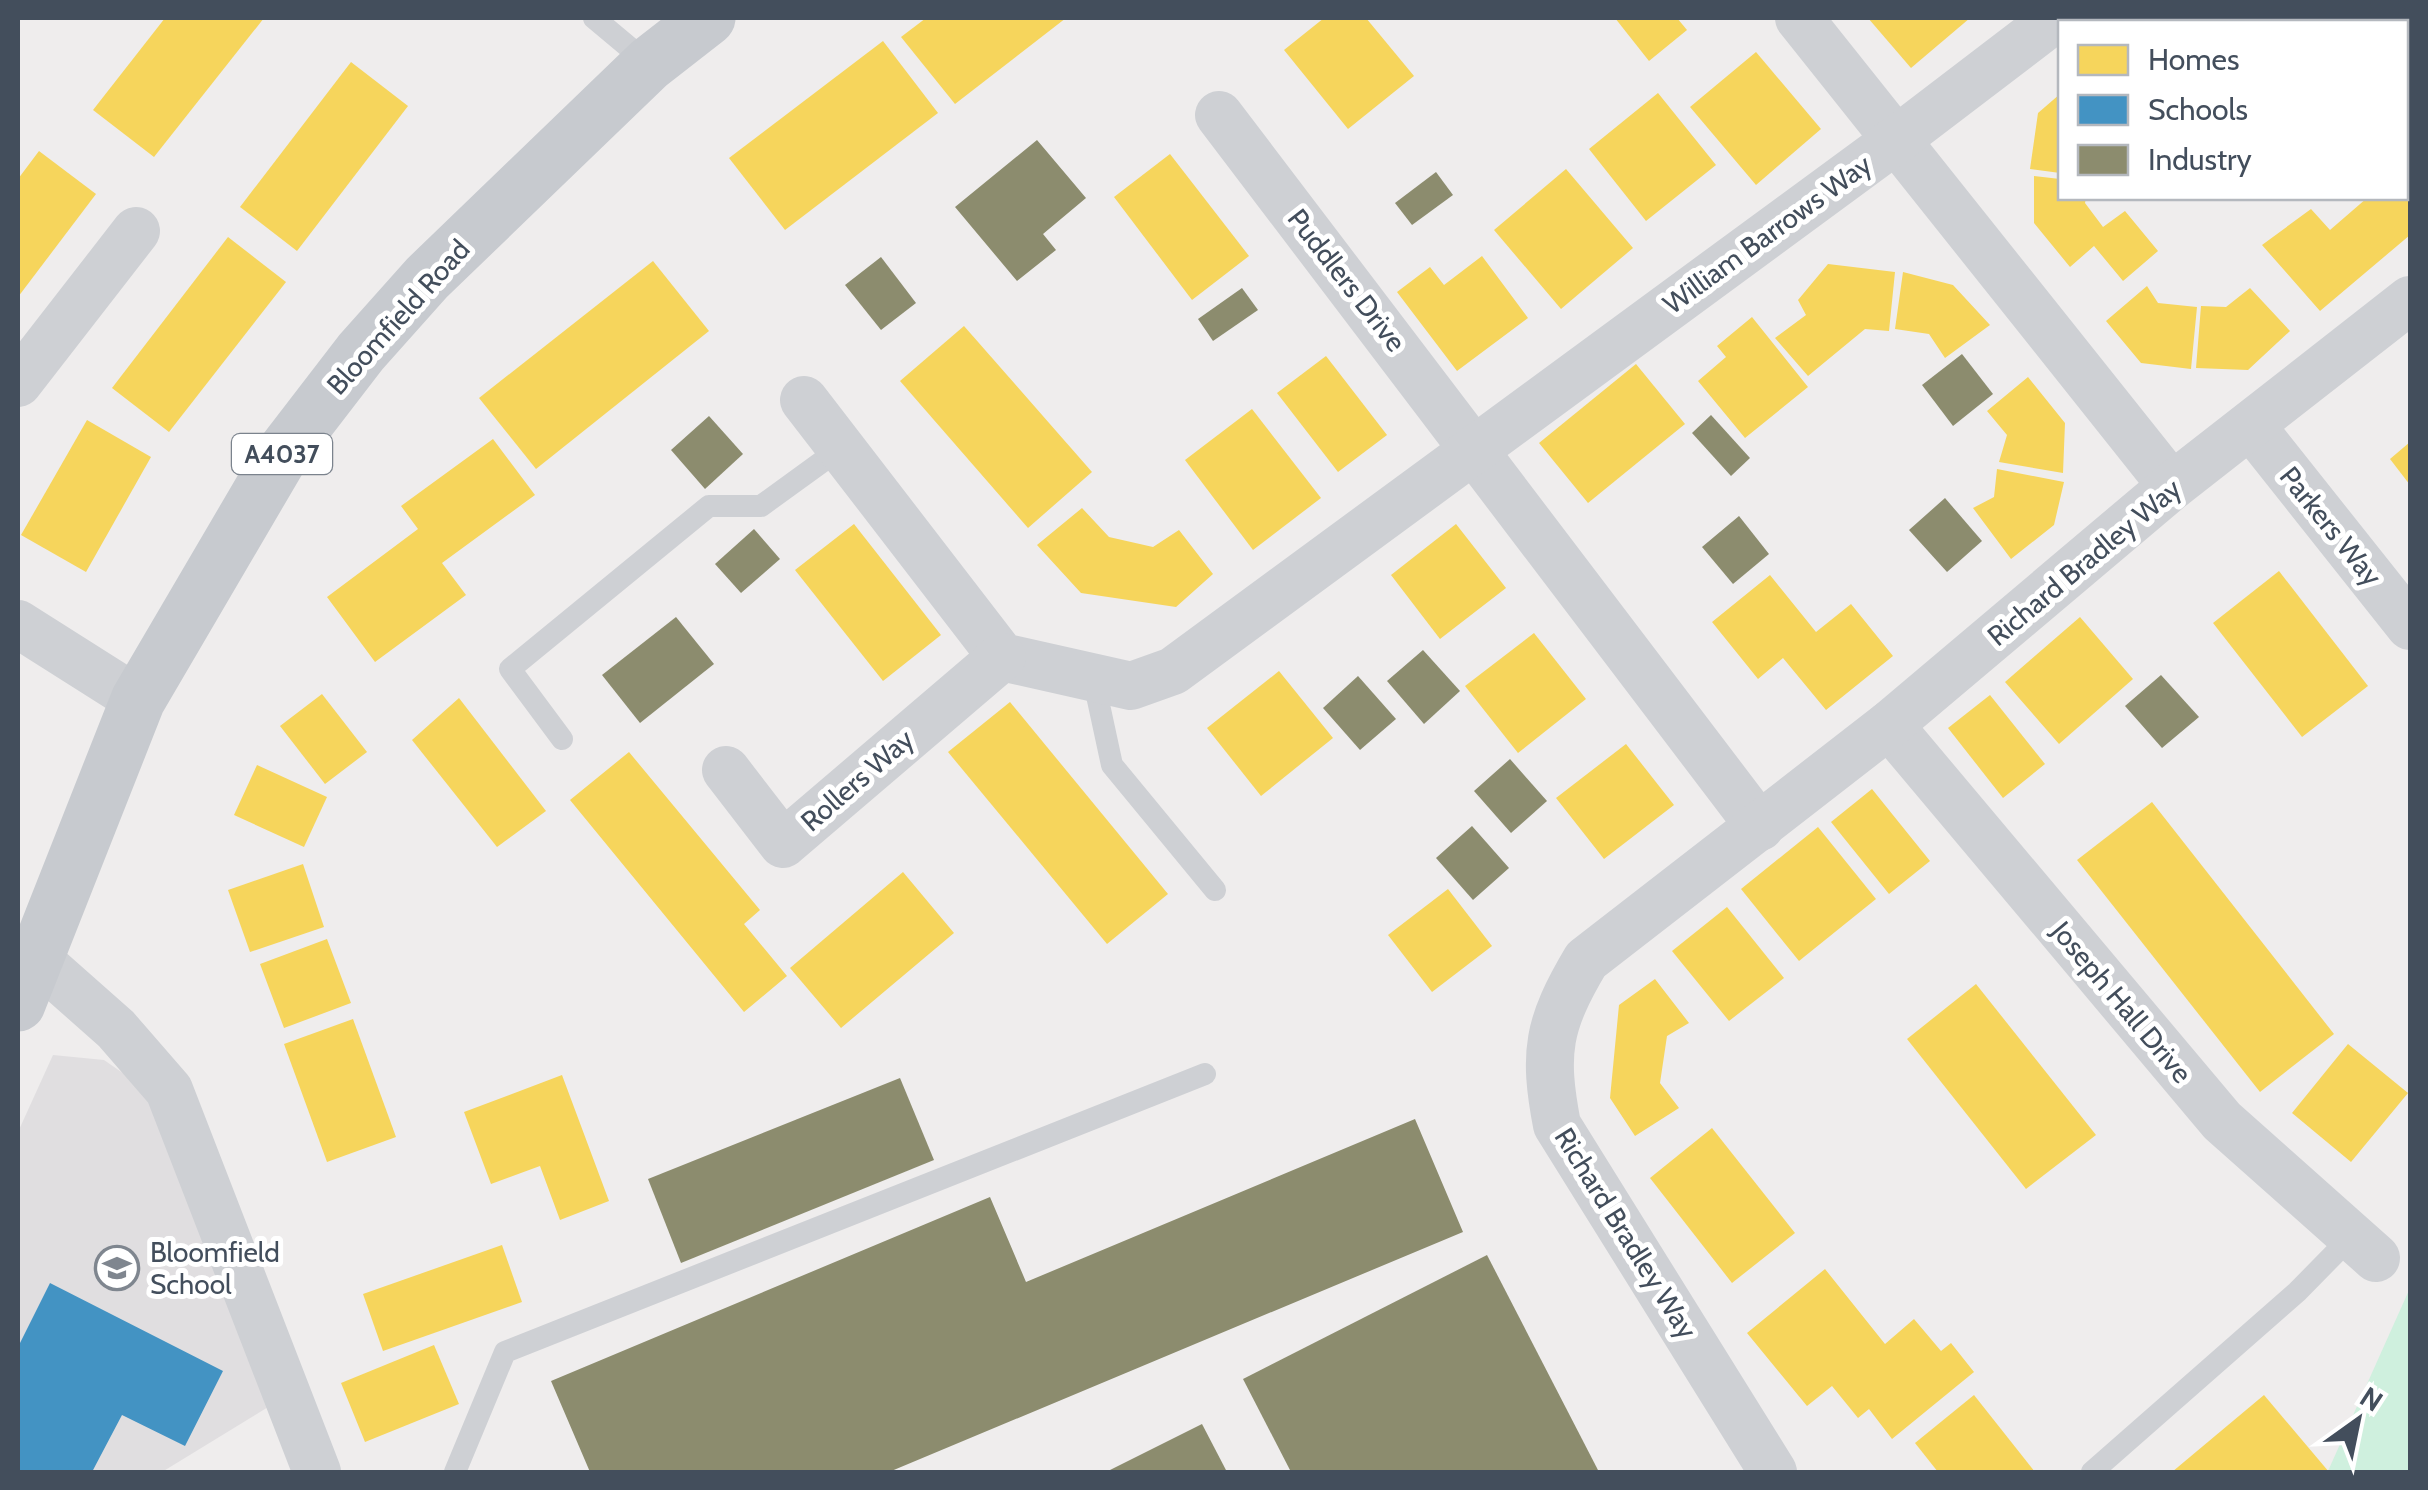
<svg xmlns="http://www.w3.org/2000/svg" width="2428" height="1490" font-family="Cabin,sans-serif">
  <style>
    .education { fill: #e0dee0 }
    .green { fill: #cff0de }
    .homes { fill: #f6d55c }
    .schools { fill: #4393c3 }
    .industry { fill: #8c8c6e }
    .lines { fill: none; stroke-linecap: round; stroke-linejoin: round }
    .service { stroke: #ced0d4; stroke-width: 22 }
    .minor { stroke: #ced0d4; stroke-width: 48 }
    .primary { stroke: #c7cacf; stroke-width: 55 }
    .labels { text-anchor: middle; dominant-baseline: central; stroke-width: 10; stroke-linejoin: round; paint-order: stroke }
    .shield { fill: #fff; stroke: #7b838d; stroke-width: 2.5 }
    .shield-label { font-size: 25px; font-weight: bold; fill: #434e5c }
    .street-label { font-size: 28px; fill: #434e5c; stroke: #fff }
    .poi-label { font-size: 28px; fill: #434e5c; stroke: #fff; text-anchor: start }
  </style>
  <rect width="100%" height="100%" fill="#efeded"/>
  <path class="education" d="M 53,1055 L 104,1060 L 143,1087 L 273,1404 L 162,1472 L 18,1472 L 18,1132 Z"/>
  <path class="green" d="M 2410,1288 L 2410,1472 L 2328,1472 L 2328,1471 Z"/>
  <g class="homes">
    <path d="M 165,18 L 264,18 L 154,157 L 93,110 Z"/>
    <path d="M 926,18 L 1066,18 L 955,104 L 901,37 Z"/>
    <path d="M 1324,18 L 1366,18 L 1414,76 L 1348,129 L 1284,50 Z"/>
    <path d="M 1615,18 L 1677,18 L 1687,30 L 1649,61 Z"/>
    <path d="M 1868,18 L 1970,18 L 1911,68 Z"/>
    <path d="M 2313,18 L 2410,18 L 2410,35 L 2406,39 L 2406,22 L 2317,22 Z"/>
    <path d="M 883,41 L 938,113 L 785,230 L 729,158 Z"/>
    <path d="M 1756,52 L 1821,129 L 1756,185 L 1690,107 Z"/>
    <path d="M 351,62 L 408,106 L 297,251 L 240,207 Z"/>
    <path d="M 1658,93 L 1716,165 L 1646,221 L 1589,149 Z"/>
    <path d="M 2060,94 L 2060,173 L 2030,169 L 2038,113 Z"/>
    <path d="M 2408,139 L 2410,235 L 2320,311 L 2262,245 L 2311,209 L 2330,230 L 2367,198 L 2406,198 Z"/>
    <path d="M 39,151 L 96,194 L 18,297 L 18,179 Z"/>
    <path d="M 1170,154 L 1249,256 L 1192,300 L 1114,197 Z"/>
    <path d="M 1566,169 L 1633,248 L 1561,309 L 1494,230 Z"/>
    <path d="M 2034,176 L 2060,179 L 2060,198 L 2086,198 L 2085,203 L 2103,227 L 2125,211 L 2158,251 L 2123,281 L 2094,246 L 2070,267 L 2034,223 Z"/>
    <path d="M 228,237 L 286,282 L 169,432 L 112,388 Z"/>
    <path d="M 1482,256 L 1528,318 L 1457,371 L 1397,292 L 1430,267 L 1444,285 Z"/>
    <path d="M 653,261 L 709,331 L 536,469 L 479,398 Z"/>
    <path d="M 1828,264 L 1895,272 L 1889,331 L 1865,329 L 1808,376 L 1775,338 L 1806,315 L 1798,300 Z"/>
    <path d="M 1903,272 L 1953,285 L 1990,325 L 1945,358 L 1929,334 L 1895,329 Z"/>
    <path d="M 2147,286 L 2158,303 L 2197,307 L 2191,369 L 2141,363 L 2106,321 Z"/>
    <path d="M 2250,288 L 2290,331 L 2248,370 L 2196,368 L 2201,306 L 2226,307 Z"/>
    <path d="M 1752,317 L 1808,387 L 1745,438 L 1698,381 L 1726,357 L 1717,346 Z"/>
    <path d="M 964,326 L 1092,472 L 1028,528 L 900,381 Z"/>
    <path d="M 1326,356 L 1387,435 L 1338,472 L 1277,393 Z"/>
    <path d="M 1636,364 L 1685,424 L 1588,503 L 1539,443 Z"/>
    <path d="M 2028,377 L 2065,423 L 2063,473 L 1999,462 L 2007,435 L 1987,411 Z"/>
    <path d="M 1252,409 L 1321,498 L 1253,550 L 1185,460 Z"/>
    <path d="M 87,420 L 151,457 L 86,572 L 21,535 Z"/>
    <path d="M 493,439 L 535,495 L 442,563 L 466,595 L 375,662 L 327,597 L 418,529 L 401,506 Z"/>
    <path d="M 2410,442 L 2410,485 L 2390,459 Z"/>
    <path d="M 1997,469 L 2064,482 L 2054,525 L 2011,559 L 1973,508 L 1994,497 Z"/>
    <path d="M 1082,508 L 1109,537 L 1153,547 L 1179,530 L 1213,574 L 1176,607 L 1081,593 L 1037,545 Z"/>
    <path d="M 854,524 L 941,635 L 883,681 L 795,570 Z"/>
    <path d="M 1456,524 L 1506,588 L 1440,639 L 1391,575 Z"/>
    <path d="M 2279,571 L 2368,686 L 2302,737 L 2213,623 Z"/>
    <path d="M 1770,575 L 1816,632 L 1851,604 L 1893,656 L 1826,710 L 1783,658 L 1758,679 L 1712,622 Z"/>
    <path d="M 2080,617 L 2133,679 L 2059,744 L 2005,682 Z"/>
    <path d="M 1534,633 L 1586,699 L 1518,753 L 1465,686 Z"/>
    <path d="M 1279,671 L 1333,738 L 1261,796 L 1207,728 Z"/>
    <path d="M 322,694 L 367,752 L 325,784 L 280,726 Z"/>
    <path d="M 1990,695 L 2045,764 L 2003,798 L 1948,728 Z"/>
    <path d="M 459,698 L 546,811 L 497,847 L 412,740 Z"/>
    <path d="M 1010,702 L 1168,894 L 1107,944 L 948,752 Z"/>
    <path d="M 1626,744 L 1674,805 L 1604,859 L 1556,798 Z"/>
    <path d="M 629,752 L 760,910 L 744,924 L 787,976 L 744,1012 L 570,800 Z"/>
    <path d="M 257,765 L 327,797 L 304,847 L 234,815 Z"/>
    <path d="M 1872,789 L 1930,861 L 1889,894 L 1831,822 Z"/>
    <path d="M 2152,802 L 2334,1034 L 2260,1092 L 2077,860 Z"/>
    <path d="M 1818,827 L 1876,899 L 1799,961 L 1741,889 Z"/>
    <path d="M 303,864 L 324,927 L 250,952 L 228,890 Z"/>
    <path d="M 903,872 L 954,933 L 841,1028 L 790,968 Z"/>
    <path d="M 1448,889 L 1492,946 L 1432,992 L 1388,935 Z"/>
    <path d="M 1727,907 L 1784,978 L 1729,1021 L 1672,951 Z"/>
    <path d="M 327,939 L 351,1003 L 284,1028 L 260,964 Z"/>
    <path d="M 1655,979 L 1689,1023 L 1667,1036 L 1660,1083 L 1679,1108 L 1635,1136 L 1610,1098 L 1619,1005 Z"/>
    <path d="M 1976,984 L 2096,1135 L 2026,1189 L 1907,1039 Z"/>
    <path d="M 353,1019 L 396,1137 L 327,1162 L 284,1044 Z"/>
    <path d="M 2348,1044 L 2408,1093 L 2351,1162 L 2292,1113 Z"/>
    <path d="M 562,1075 L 609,1201 L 560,1220 L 540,1166 L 491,1184 L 464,1112 Z"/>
    <path d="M 1712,1128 L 1795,1233 L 1732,1283 L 1650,1178 Z"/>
    <path d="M 502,1245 L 522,1302 L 383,1351 L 363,1294 Z"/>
    <path d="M 1825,1269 L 1885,1344 L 1914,1319 L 1941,1351 L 1951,1343 L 1974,1372 L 1892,1439 L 1869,1409 L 1858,1418 L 1832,1386 L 1807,1406 L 1747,1333 Z"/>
    <path d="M 434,1345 L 459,1404 L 365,1442 L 341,1383 Z"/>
    <path d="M 1974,1395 L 2035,1472 L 1938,1472 L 1915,1443 Z"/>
    <path d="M 2264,1395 L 2329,1472 L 2172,1472 Z"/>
  </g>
  <path class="schools" d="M 50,1283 L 223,1371 L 185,1446 L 122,1415 L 92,1472 L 18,1472 L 18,1347 Z"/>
  <g class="industry">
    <path d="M 1037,140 L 1086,198 L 1043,234 L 1056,250 L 1017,281 L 955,207 Z"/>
    <path d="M 1436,172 L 1453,195 L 1412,225 L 1395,203 Z"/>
    <path d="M 881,257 L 916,303 L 881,330 L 845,285 Z"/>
    <path d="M 1242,288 L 1258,310 L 1213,341 L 1198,319 Z"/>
    <path d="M 1962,354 L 1993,394 L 1953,426 L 1922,385 Z"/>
    <path d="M 1711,415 L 1750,458 L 1731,476 L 1692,433 Z"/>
    <path d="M 709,416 L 743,454 L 705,489 L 671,450 Z"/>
    <path d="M 1945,498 L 1982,541 L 1947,572 L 1909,530 Z"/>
    <path d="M 1739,516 L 1769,554 L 1733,584 L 1702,547 Z"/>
    <path d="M 754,529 L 780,559 L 741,593 L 715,564 Z"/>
    <path d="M 676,617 L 714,664 L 640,723 L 602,675 Z"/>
    <path d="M 1423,650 L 1460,691 L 1424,724 L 1387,681 Z"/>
    <path d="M 2161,675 L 2199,717 L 2162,748 L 2125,706 Z"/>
    <path d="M 1358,676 L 1396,719 L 1360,750 L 1323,708 Z"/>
    <path d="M 1510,759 L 1547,801 L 1511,833 L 1474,791 Z"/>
    <path d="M 1472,826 L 1509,868 L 1473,900 L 1436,858 Z"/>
    <path d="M 900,1078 L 934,1160 L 681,1263 L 648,1179 Z"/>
    <path d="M 1415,1119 L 1463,1232 L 889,1472 L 590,1472 L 551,1381 L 990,1197 L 1026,1282 Z"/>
    <path d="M 1487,1255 L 1599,1472 L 1291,1472 L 1243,1379 Z"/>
    <path d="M 1202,1424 L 1227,1472 L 1106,1472 Z"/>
  </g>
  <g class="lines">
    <g class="service">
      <path d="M 594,18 L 649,64"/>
      <path d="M 1093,677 L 1112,765 L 1215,890"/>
      <path d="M 562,739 L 510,669 L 709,506 L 761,506 L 841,448"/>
      <path d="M 455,1472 L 505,1352 L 1205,1074"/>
      <path d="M 2092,1472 L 2297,1292 L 2352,1236"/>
    </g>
    <g class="minor">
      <path d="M 1799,18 L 2172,486"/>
      <path d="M 1219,115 L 1760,827"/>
      <path d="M 18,383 L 136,231"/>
      <path d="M 804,400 L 1002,657 L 1131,686 L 1173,671 L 1896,140 L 2056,18"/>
      <path d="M 2252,427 L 2410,626"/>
      <path d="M 18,624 L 138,700"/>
      <path d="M 1889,725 L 2222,1121 L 2376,1258"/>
      <path d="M 726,770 L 783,844 L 1002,657"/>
      <path d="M 38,960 L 116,1029 L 169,1090 L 317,1472"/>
      <path d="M 1773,1472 L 1557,1125 C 1543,1052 1548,1024 1586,960 L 1889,725 L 2172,486 L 2410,300"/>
    </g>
    <path class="primary" d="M 18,1004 L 138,700 L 281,456 L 361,352 L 427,278 L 649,64 L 708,18"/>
  </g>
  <defs>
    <symbol id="school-ring" viewBox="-11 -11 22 22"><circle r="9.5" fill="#fff" stroke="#7f868f" stroke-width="1.5"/><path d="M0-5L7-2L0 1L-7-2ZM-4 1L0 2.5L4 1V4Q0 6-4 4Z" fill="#7f868f"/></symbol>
  </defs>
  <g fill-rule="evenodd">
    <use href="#school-ring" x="92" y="1243" width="50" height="50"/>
  </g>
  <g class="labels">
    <rect class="shield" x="232" y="434" width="100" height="40" rx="8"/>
    <g class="shield-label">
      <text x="282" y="454">A4037</text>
    </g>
    <g class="street-label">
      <text transform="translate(1767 234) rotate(-36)">William Barrows Way</text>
      <text transform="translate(1347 280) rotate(52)">Puddlers Drive</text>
      <text transform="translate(398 317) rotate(-48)">Bloomfield Road</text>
      <text transform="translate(2331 526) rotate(51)">Parkers Way</text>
      <text transform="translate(2084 562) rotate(-40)">Richard Bradley Way</text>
      <text transform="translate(857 780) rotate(-41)">Rollers Way</text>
      <text transform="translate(2122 1002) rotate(50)">Joseph Hall Drive</text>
      <text transform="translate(1626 1233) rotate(58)">Richard Bradley Way</text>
    </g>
    <g class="poi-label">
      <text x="150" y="1252">Bloomfield<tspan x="150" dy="32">School</tspan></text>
    </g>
  </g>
  <rect width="2428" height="1490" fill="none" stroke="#434e5c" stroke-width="40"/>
  <rect x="2058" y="20" width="350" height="180" fill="#ffffff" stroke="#b4b8be" stroke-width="2.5"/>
  <rect x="2078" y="45" width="50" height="30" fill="#f6d55c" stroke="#b4b8be" stroke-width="2.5"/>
  <text x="2148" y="70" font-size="30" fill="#434e5c">Homes</text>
  <rect x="2078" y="95" width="50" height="30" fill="#4393c3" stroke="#b4b8be" stroke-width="2.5"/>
  <text x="2148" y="120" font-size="30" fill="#434e5c">Schools</text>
  <rect x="2078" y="145" width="50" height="30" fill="#8c8c6e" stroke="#b4b8be" stroke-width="2.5"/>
  <text x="2148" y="170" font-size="30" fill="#434e5c">Industry</text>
  <g transform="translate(2358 1420) rotate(33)" stroke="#ffffff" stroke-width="8" paint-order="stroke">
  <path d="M0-8L18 38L0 25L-18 38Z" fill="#434e5c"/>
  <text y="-15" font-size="28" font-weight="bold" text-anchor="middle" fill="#434e5c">N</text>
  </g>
</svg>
